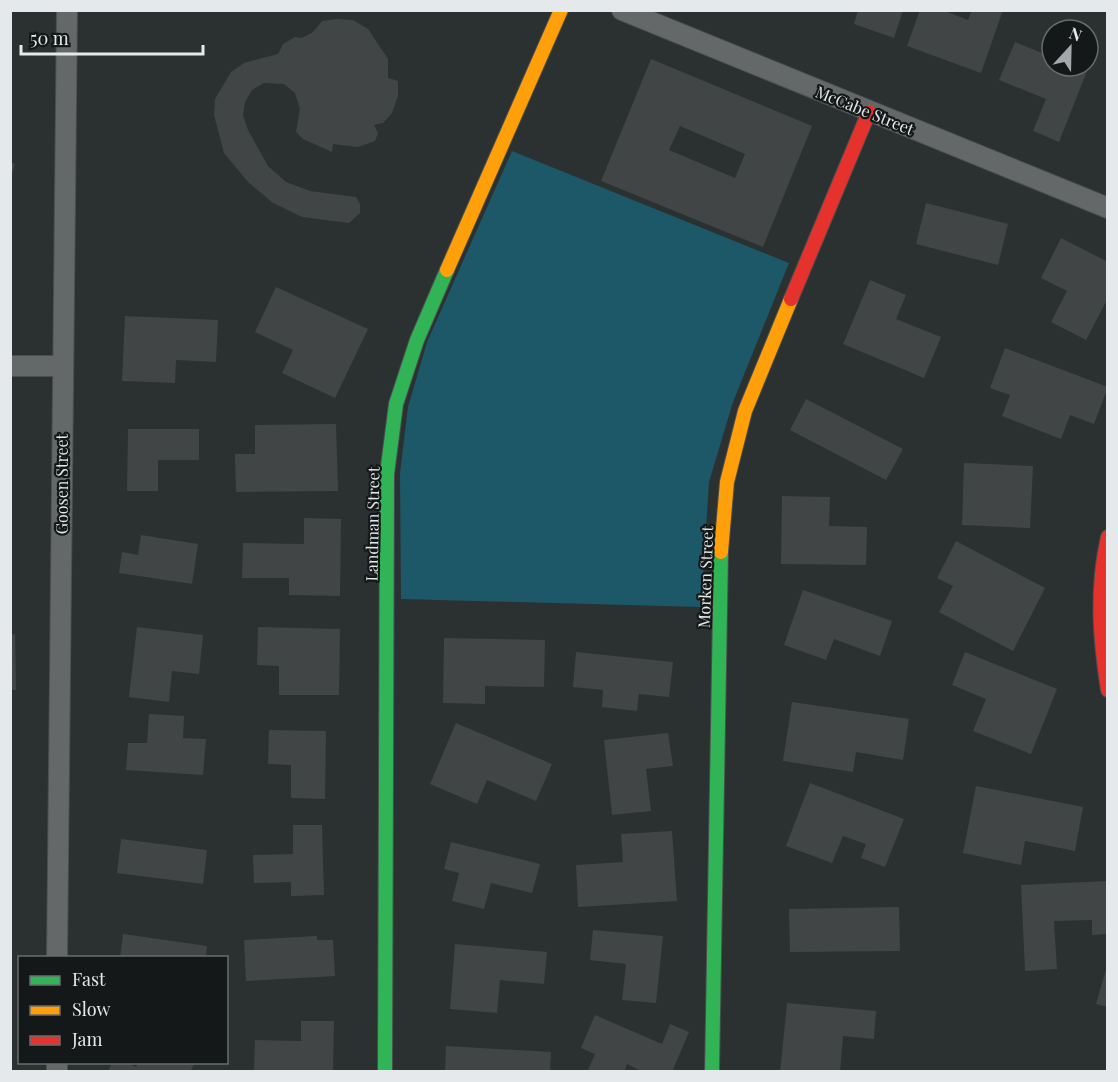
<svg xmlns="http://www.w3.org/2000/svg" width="1118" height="1082" font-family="'Playfair Display',serif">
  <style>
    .green { fill: #1c5868 }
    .building { fill: #414546; fill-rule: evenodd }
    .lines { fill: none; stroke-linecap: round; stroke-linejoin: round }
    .street-casing { stroke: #4b4e4f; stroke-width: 22 }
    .fast-casing { stroke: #4b4e4f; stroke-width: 16 }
    .slow-casing { stroke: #4b4e4f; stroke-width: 16 }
    .jam-casing { stroke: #4b4e4f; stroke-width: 16 }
    .street { stroke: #656869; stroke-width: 20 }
    .fast { stroke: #30b455; stroke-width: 14 }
    .slow { stroke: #ff9f0a; stroke-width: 14 }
    .jam { stroke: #e5322d; stroke-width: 14 }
    .labels { text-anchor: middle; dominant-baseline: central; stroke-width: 4.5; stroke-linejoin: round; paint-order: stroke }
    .street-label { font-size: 16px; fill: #e5e9eb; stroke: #141819 }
  </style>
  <rect width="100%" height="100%" fill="#2b3031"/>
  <path class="green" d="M 512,151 L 789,263 L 733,402 L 709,482 L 701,607 L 401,599 L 400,473 L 408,407 L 427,342 Z"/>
  <g class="building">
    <path d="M 858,10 L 903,10 L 894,38 L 854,24 Z"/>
    <path d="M 920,10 L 942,10 L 968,20 L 972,10 L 1003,10 L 981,73 L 907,46 Z"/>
    <path d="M 336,19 L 353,20 L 368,29 L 388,59 L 388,78 L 398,81 L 398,96 L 392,113 L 383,123 L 374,125 L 378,133 L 375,141 L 358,147 L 333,144 L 332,152 L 303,139 L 296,132 L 300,109 L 295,93 L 284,84 L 264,83 L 252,90 L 245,102 L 243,115 L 248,130 L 268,166 L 286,182 L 310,191 L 356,197 L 360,204 L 360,213 L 349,223 L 302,217 L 273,203 L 248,182 L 224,153 L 214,115 L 215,99 L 231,72 L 244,63 L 278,54 L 283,44 L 295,37 L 302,38 L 313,32 L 322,21 Z"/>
    <path d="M 1015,42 L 1052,57 L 1052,66 L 1075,66 L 1087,71 L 1059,142 L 1033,131 L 1046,99 L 999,80 Z"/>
    <path d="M 651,59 L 812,126 L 763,247 L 601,181 ZM 680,126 L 745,154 L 735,178 L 669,150 Z"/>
    <path d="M 10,162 L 15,164 L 11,176 L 10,176 Z"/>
    <path d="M 926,203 L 1008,224 L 998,265 L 916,244 Z"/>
    <path d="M 1061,238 L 1108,262 L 1108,298 L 1086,340 L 1051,322 L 1067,291 L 1041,278 Z"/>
    <path d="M 870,280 L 906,295 L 896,319 L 941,337 L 924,378 L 843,344 Z"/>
    <path d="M 276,287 L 368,329 L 335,398 L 282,373 L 293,350 L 255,332 Z"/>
    <path d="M 125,316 L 218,320 L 216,362 L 176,360 L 175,383 L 122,381 Z"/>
    <path d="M 1005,348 L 1108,387 L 1094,424 L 1070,415 L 1061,439 L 1002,416 L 1010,395 L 990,388 Z"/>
    <path d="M 806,399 L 903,449 L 886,480 L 790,430 Z"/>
    <path d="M 336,424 L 338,491 L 236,492 L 235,454 L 255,454 L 255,425 Z"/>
    <path d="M 128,429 L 199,429 L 199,460 L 158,460 L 158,491 L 127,491 Z"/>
    <path d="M 964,463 L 1033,466 L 1030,528 L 962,525 Z"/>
    <path d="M 782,496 L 830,497 L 829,526 L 867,527 L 866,565 L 781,564 Z"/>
    <path d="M 304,518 L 341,519 L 340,596 L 289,595 L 289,578 L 242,578 L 243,543 L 304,544 Z"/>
    <path d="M 141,535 L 198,544 L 192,584 L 119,573 L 122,552 L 138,555 Z"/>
    <path d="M 956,541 L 1045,588 L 1013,651 L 939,612 L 953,586 L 937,578 Z"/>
    <path d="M 803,590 L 892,621 L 880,656 L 834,639 L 826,660 L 784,645 Z"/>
    <path d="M 137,627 L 203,635 L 199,674 L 172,671 L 169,702 L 129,697 Z"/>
    <path d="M 258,627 L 340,629 L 339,695 L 279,695 L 279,666 L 257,665 Z"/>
    <path d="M 15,634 L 16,690 L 10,690 L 10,635 Z"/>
    <path d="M 444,638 L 545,640 L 544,687 L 485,686 L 485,704 L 443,703 Z"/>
    <path d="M 576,652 L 673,662 L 669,697 L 639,694 L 637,711 L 602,707 L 603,690 L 573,687 Z"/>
    <path d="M 965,652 L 1057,689 L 1031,754 L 973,731 L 986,699 L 952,685 Z"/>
    <path d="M 792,702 L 909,719 L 903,760 L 856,752 L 853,772 L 783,761 Z"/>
    <path d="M 149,714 L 184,716 L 183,738 L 206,739 L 203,775 L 126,770 L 128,743 L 147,743 Z"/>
    <path d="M 456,723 L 552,764 L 536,801 L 487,780 L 477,804 L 430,784 Z"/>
    <path d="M 269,730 L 326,731 L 325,799 L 291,798 L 291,765 L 268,764 Z"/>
    <path d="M 668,733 L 673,766 L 646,769 L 651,811 L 612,815 L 604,740 Z"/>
    <path d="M 810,783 L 904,819 L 885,867 L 861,858 L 866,844 L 843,836 L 832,863 L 786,846 Z"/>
    <path d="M 976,786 L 1083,807 L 1075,851 L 1025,841 L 1021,865 L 963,853 Z"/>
    <path d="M 293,825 L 322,825 L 324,895 L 291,896 L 291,882 L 254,883 L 253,855 L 293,854 Z"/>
    <path d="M 672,831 L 677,901 L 578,907 L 576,865 L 623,862 L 621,834 Z"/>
    <path d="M 121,839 L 207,850 L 203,884 L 117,873 Z"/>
    <path d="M 451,842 L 540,864 L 532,893 L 491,883 L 484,909 L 452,901 L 459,873 L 444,869 Z"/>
    <path d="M 1108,881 L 1108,934 L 1092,935 L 1092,920 L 1054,921 L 1057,969 L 1025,971 L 1021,885 Z"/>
    <path d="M 899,907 L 900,951 L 790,952 L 789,909 Z"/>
    <path d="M 593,930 L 663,936 L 656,1003 L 622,1000 L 626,964 L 590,960 Z"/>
    <path d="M 123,934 L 207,946 L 206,958 L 120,958 Z"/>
    <path d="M 317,936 L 317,940 L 333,940 L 335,976 L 246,981 L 244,940 Z"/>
    <path d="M 455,944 L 547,952 L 544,984 L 500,980 L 497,1013 L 450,1009 Z"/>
    <path d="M 1107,966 L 1108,966 L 1108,1007 L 1096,1004 Z"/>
    <path d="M 787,1003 L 876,1011 L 874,1039 L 843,1036 L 840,1072 L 780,1072 Z"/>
    <path d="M 595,1015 L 662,1044 L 670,1024 L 689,1032 L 672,1072 L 643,1072 L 627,1064 L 624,1072 L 587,1072 L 595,1054 L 581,1048 Z"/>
    <path d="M 301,1021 L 334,1021 L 333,1072 L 254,1072 L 255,1040 L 301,1041 Z"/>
    <path d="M 446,1046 L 551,1052 L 550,1072 L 445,1072 Z"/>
    <path d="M 112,1062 L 127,1062 L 136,1067 L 138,1062 L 195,1062 L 190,1072 L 108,1072 Z"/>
  </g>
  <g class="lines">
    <defs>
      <g id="street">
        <path d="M 622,10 L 1108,208"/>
        <path d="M 10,366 L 62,366"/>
        <path d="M 57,958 L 67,10"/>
        <path d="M 57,1072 L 57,1062"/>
      </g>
      <g id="fast">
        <path d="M 385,1072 L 387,474 L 396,404 L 417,340 L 447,270"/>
        <path d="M 712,1072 L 721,552"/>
      </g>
      <g id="slow">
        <path d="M 447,270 L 561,10"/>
        <path d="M 721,552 L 727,482 L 745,411 L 791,299"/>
      </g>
      <g id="jam">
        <path d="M 791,299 L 869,112"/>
        <path d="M 1108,537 C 1096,589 1100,638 1108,690"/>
      </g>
    </defs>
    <use href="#street" class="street-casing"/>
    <use href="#fast" class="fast-casing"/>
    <use href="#slow" class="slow-casing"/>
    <use href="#jam" class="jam-casing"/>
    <use href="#street" class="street"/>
    <use href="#fast" class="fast"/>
    <use href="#slow" class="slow"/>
    <use href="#jam" class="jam"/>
  </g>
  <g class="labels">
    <g class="street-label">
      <text transform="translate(865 110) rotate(22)">McCabe Street</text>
      <text transform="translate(61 484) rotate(-90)">Goosen Street</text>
      <text transform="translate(372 524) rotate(-89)">Landman Street</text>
      <text transform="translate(705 577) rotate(-88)">Morken Street</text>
    </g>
  </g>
  <rect width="1118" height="1082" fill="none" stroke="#e5e9eb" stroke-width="24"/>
  <rect x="18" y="956" width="210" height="108" fill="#141819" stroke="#686c6d" stroke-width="1.5"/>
  <rect x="30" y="976" width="30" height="9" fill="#30b455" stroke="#686c6d" stroke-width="1.5"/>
  <text x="72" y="986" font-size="18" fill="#e5e9eb">Fast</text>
  <rect x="30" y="1006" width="30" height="9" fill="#ff9f0a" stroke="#686c6d" stroke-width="1.5"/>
  <text x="72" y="1016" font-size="18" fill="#e5e9eb">Slow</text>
  <rect x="30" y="1036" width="30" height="9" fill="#e5322d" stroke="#686c6d" stroke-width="1.5"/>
  <text x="72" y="1046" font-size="18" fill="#e5e9eb">Jam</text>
  <g transform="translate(1070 48) rotate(22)"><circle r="28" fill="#141819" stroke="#686c6d" stroke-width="1.5"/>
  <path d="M0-4.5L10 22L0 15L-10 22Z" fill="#a4a8aa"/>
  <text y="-9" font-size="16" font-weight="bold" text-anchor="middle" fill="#e5e9eb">N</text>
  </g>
  <path d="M21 45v9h182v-9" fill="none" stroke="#e5e9eb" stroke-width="3"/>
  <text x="30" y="45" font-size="18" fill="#e5e9eb" stroke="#141819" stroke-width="4.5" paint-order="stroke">50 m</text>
</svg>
